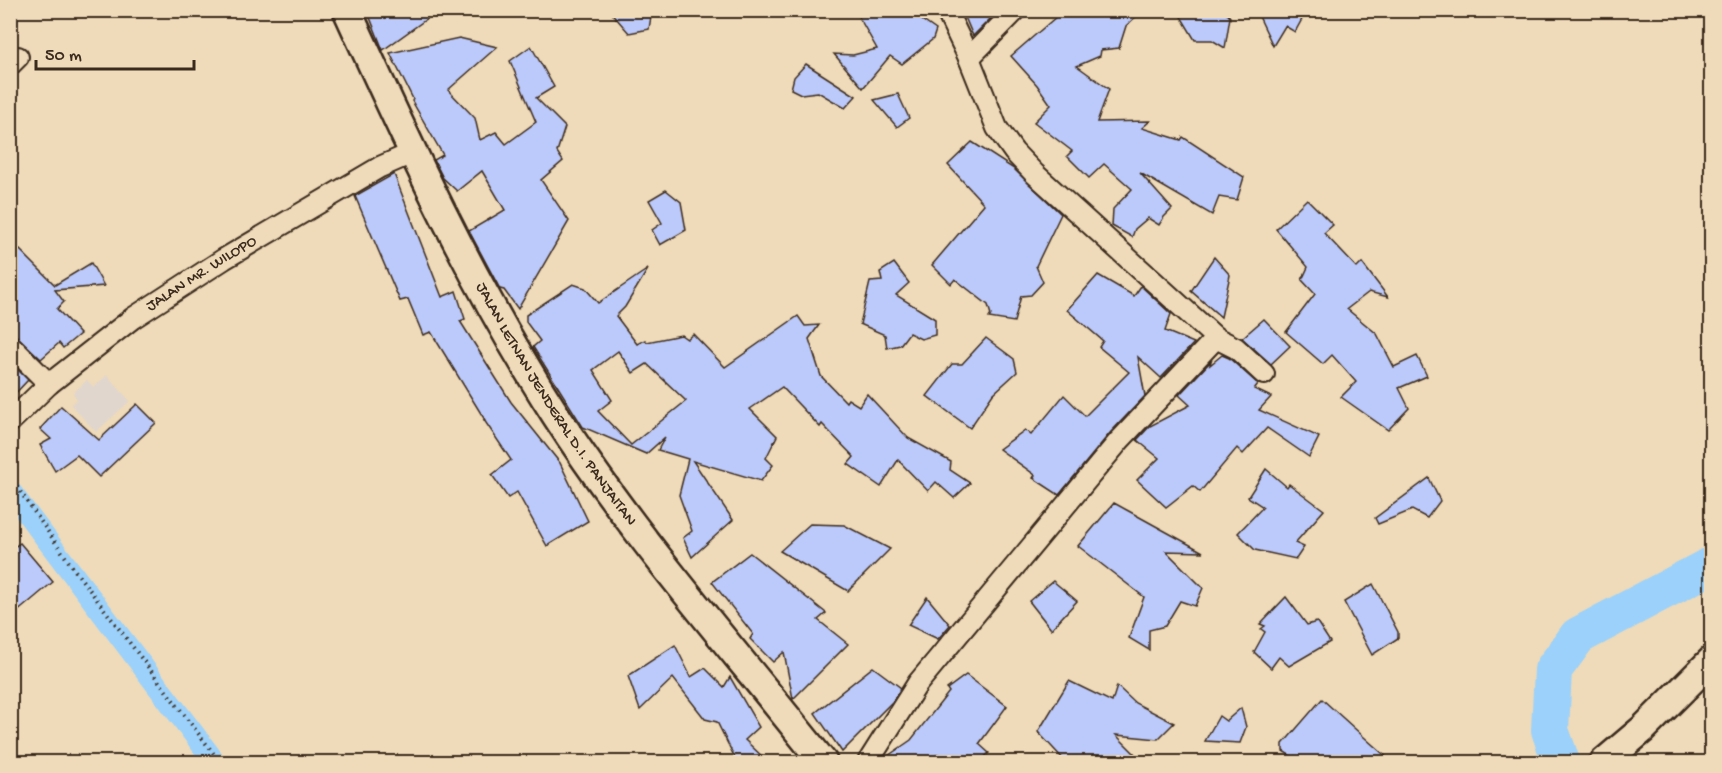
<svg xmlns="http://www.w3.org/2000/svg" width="1722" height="773" font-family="'Gochi Hand',sans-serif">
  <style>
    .built { fill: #e0d6cd }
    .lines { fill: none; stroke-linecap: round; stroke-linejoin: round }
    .canal { stroke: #9bd1fa; stroke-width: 22 }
    .river { stroke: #9bd1fa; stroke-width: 38 }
    .building { fill: #bccafb; stroke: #3b2a1e; stroke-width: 1.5; fill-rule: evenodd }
    .street-casing { stroke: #3b2a1e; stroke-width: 24 }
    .secondary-casing { stroke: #3b2a1e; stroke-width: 32 }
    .path { stroke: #3b2a1e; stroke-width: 4; stroke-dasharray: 1.5 4.5; stroke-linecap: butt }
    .street { stroke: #efdbb9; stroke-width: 20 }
    .secondary { stroke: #efdbb9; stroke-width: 27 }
    .labels { text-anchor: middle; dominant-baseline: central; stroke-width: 6; stroke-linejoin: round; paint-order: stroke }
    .street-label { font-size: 16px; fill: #3b2a1e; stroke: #efdbb9 }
  </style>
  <rect width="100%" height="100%" fill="#efdbb9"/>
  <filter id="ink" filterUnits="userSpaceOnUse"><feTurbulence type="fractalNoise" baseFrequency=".0167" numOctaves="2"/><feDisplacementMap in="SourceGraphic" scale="12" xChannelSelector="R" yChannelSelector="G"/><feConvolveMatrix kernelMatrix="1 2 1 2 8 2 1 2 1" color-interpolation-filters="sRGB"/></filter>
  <g filter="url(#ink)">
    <path class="built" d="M 107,375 L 130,401 L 96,432 L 71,405 L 77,399 L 73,393 L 87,380 L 94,387 Z"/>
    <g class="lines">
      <path class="canal" d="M 10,491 L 215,762"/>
      <path class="river" d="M 1561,762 L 1550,730 L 1553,670 L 1578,636 L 1712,565"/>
    </g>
    <g class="building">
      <path d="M 367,10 L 439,10 L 383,50 Z"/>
      <path d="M 609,10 L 652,10 L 649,29 L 629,33 Z"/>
      <path d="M 855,10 L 923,10 L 919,18 L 936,30 L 933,39 L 902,64 L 890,56 L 863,88 L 834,54 L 853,55 L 877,49 Z"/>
      <path d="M 962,10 L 999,10 L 973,36 Z"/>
      <path d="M 1064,10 L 1143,10 L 1126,26 L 1119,48 L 1101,50 L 1100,56 L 1077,66 L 1109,89 L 1097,122 L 1150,121 L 1142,128 L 1181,140 L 1183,137 L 1244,177 L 1237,200 L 1219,197 L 1212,215 L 1140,173 L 1172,209 L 1164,217 L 1159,225 L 1148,218 L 1135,229 L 1132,237 L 1112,226 L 1113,209 L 1132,189 L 1104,164 L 1089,178 L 1067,156 L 1072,151 L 1034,122 L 1051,105 L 1037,85 L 1011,56 Z"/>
      <path d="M 1177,10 L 1224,10 L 1230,17 L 1225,48 L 1212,40 L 1195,40 Z"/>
      <path d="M 1256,10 L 1307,10 L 1295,32 L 1285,26 L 1273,46 Z"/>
      <path d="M 459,38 L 497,47 L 448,90 L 475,118 L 480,140 L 496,132 L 506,144 L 536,122 L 510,61 L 531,46 L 554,87 L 536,98 L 565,127 L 557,152 L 563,161 L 541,180 L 569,221 L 518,309 L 504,290 L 500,289 L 469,231 L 505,210 L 482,171 L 457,191 L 443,178 L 434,160 L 443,155 L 412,101 L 413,99 L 390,53 Z"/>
      <path d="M 806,64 L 856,96 L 845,108 L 818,92 L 801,94 L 791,89 L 794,77 Z"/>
      <path d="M 898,94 L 909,118 L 897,127 L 874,100 Z"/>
      <path d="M 972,142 L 1014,169 L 1061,214 L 1036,266 L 1043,282 L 1031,295 L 1021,296 L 1014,322 L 989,318 L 991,315 L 988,305 L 955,279 L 951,284 L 932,265 L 984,204 L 948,165 Z"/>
      <path d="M 394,174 L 442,297 L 456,291 L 465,319 L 460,321 L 511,402 L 560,463 L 588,521 L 547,546 L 517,492 L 508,498 L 492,475 L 511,460 L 484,420 L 485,420 L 431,332 L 423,335 L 408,299 L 400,301 L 355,196 Z"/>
      <path d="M 666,190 L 681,202 L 686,230 L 660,245 L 652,230 L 662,223 L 649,200 Z"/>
      <path d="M 1307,199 L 1333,225 L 1324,233 L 1357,268 L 1362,263 L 1388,297 L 1369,292 L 1347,309 L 1377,334 L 1394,367 L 1417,356 L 1427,376 L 1399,388 L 1409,408 L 1388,430 L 1341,397 L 1356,382 L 1332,355 L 1323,364 L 1286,332 L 1315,294 L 1302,280 L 1308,267 L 1276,229 Z"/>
      <path d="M 10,240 L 55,285 L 91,263 L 104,286 L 55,290 L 64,302 L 57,309 L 80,334 L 63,348 L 59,343 L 41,359 L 18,337 L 10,333 Z"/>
      <path d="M 1214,257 L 1230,275 L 1221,317 L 1191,291 Z"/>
      <path d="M 894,263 L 909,283 L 896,295 L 935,319 L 935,335 L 921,339 L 909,333 L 900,345 L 887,348 L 885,335 L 860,324 L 870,282 L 882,281 L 880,272 Z"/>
      <path d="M 648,269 L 625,307 L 616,316 L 637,344 L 645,340 L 647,342 L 681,335 L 687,339 L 693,334 L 725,367 L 798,316 L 805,326 L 819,325 L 809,339 L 821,376 L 846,402 L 848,399 L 859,406 L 867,394 L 908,438 L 951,462 L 950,470 L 970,483 L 954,498 L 936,482 L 928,491 L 898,460 L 881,487 L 848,464 L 854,457 L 822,424 L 820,427 L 782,387 L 750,409 L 777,436 L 766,458 L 773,465 L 761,481 L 693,461 L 733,520 L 692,557 L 683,538 L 692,531 L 679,495 L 688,459 L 658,450 L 665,437 L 646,454 L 583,427 L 533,347 L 540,341 L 526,322 L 526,315 L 573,284 L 585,288 L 598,303 ZM 618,351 L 633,373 L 647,364 L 686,401 L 631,445 L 598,411 L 612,400 L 593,370 Z"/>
      <path d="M 1098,275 L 1134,296 L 1141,286 L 1171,314 L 1165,331 L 1194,343 L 1161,378 L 1138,357 L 1145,396 L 1110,433 L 1059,495 L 1033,478 L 1035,475 L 999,449 L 1025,430 L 1031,435 L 1064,395 L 1085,416 L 1129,372 L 1099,347 L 1103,341 L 1067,310 Z"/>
      <path d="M 1264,319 L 1290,346 L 1271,364 L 1242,338 Z"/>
      <path d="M 986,338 L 1014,359 L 1017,372 L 993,394 L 970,428 L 927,396 L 952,364 L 962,364 Z"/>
      <path d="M 1222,355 L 1229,358 L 1258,384 L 1254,389 L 1271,397 L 1259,410 L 1319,437 L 1309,457 L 1267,428 L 1243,454 L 1237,448 L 1200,492 L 1193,486 L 1166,507 L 1137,480 L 1159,458 L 1137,440 L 1150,426 L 1190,405 L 1179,395 L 1211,361 L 1210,365 Z"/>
      <path d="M 10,362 L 28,380 L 10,399 Z"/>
      <path d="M 137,404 L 156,423 L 99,477 L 77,455 L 55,471 L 40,445 L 51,439 L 40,429 L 61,406 L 99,440 Z"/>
      <path d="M 1266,469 L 1287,487 L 1289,484 L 1324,510 L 1295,543 L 1304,547 L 1296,559 L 1255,550 L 1238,533 L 1263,507 L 1248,497 Z"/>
      <path d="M 1429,478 L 1440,501 L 1427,518 L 1412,510 L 1378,524 L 1375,518 Z"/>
      <path d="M 1114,503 L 1203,552 L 1166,551 L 1203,588 L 1195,606 L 1180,601 L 1165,626 L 1149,630 L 1149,650 L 1129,638 L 1144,597 L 1078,546 Z"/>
      <path d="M 810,524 L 844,525 L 890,549 L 848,591 L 780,551 Z"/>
      <path d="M 20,543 L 53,582 L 10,618 L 10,550 Z"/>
      <path d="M 750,553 L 826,613 L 818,620 L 848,644 L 793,699 L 784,652 L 773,662 L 750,639 L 753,634 L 712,582 Z"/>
      <path d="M 1053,581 L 1077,601 L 1051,629 L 1029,601 Z"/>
      <path d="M 1373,584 L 1398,632 L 1398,638 L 1372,655 L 1344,602 Z"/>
      <path d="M 927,597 L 950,625 L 938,639 L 908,625 Z"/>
      <path d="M 1286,597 L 1307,625 L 1317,622 L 1330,642 L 1289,666 L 1279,657 L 1271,668 L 1254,652 L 1265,632 L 1261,629 L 1265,626 L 1260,624 Z"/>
      <path d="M 675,645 L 691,677 L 705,668 L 724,687 L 730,677 L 759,727 L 745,740 L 768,762 L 737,762 L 717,722 L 705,719 L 673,678 L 640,710 L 628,676 Z"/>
      <path d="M 873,667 L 901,688 L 893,701 L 842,752 L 815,713 Z"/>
      <path d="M 966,675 L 1007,706 L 979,744 L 989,753 L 979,762 L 944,762 L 938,754 L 927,762 L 882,762 L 885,758 L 911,740 L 949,692 L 947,689 Z"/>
      <path d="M 1069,681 L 1112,702 L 1117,686 L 1135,703 L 1174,723 L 1158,739 L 1116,735 L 1143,762 L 1066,762 L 1038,732 Z"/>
      <path d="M 1322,699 L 1364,737 L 1392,762 L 1300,762 L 1283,751 L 1283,744 Z"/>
      <path d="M 1241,708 L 1246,727 L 1240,743 L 1205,741 L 1219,716 L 1226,721 Z"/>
    </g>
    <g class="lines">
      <defs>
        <g id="street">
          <path d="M 969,58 L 1016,10"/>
          <path d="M 10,65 L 18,57"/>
          <path d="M 1216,338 L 1236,348 L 1264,374"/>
          <path d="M 10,345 L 49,384"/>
          <path id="s1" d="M 10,422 L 49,384 L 133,318 L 224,259 L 380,167 L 412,153"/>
          <path d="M 868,762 L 918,683 L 1119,441 L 1216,338 L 1035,174 L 1014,152 L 997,128 L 969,58 L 946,10"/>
        </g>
        <g id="secondary">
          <path id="s2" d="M 347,10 C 410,148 473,286 555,414 C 634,537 732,647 823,762"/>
          <path d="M 1604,762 L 1643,729 L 1712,660"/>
        </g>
      </defs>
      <use href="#street" class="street-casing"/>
      <use href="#secondary" class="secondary-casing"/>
      <path class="path" d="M 10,477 L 76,572 L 220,762"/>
      <use href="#street" class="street"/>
      <use href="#secondary" class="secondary"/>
    </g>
  </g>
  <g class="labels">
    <g class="street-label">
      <text stroke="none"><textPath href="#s1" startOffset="243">JALAN MR. WILOPO</textPath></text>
      <text stroke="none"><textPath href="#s2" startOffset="447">JALAN LETNAN JENDERAL D.I. PANJAITAN</textPath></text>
    </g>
  </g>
  <rect width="1722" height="773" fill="none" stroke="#efdbb9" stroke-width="36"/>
  <rect x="18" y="18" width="1686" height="737" fill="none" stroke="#3b2a1e" stroke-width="2" filter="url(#ink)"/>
  <path d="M36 60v9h158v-9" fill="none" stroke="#3b2a1e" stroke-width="3"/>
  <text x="45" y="60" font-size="18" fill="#3b2a1e" stroke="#efdbb9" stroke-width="4.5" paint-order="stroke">50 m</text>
</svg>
